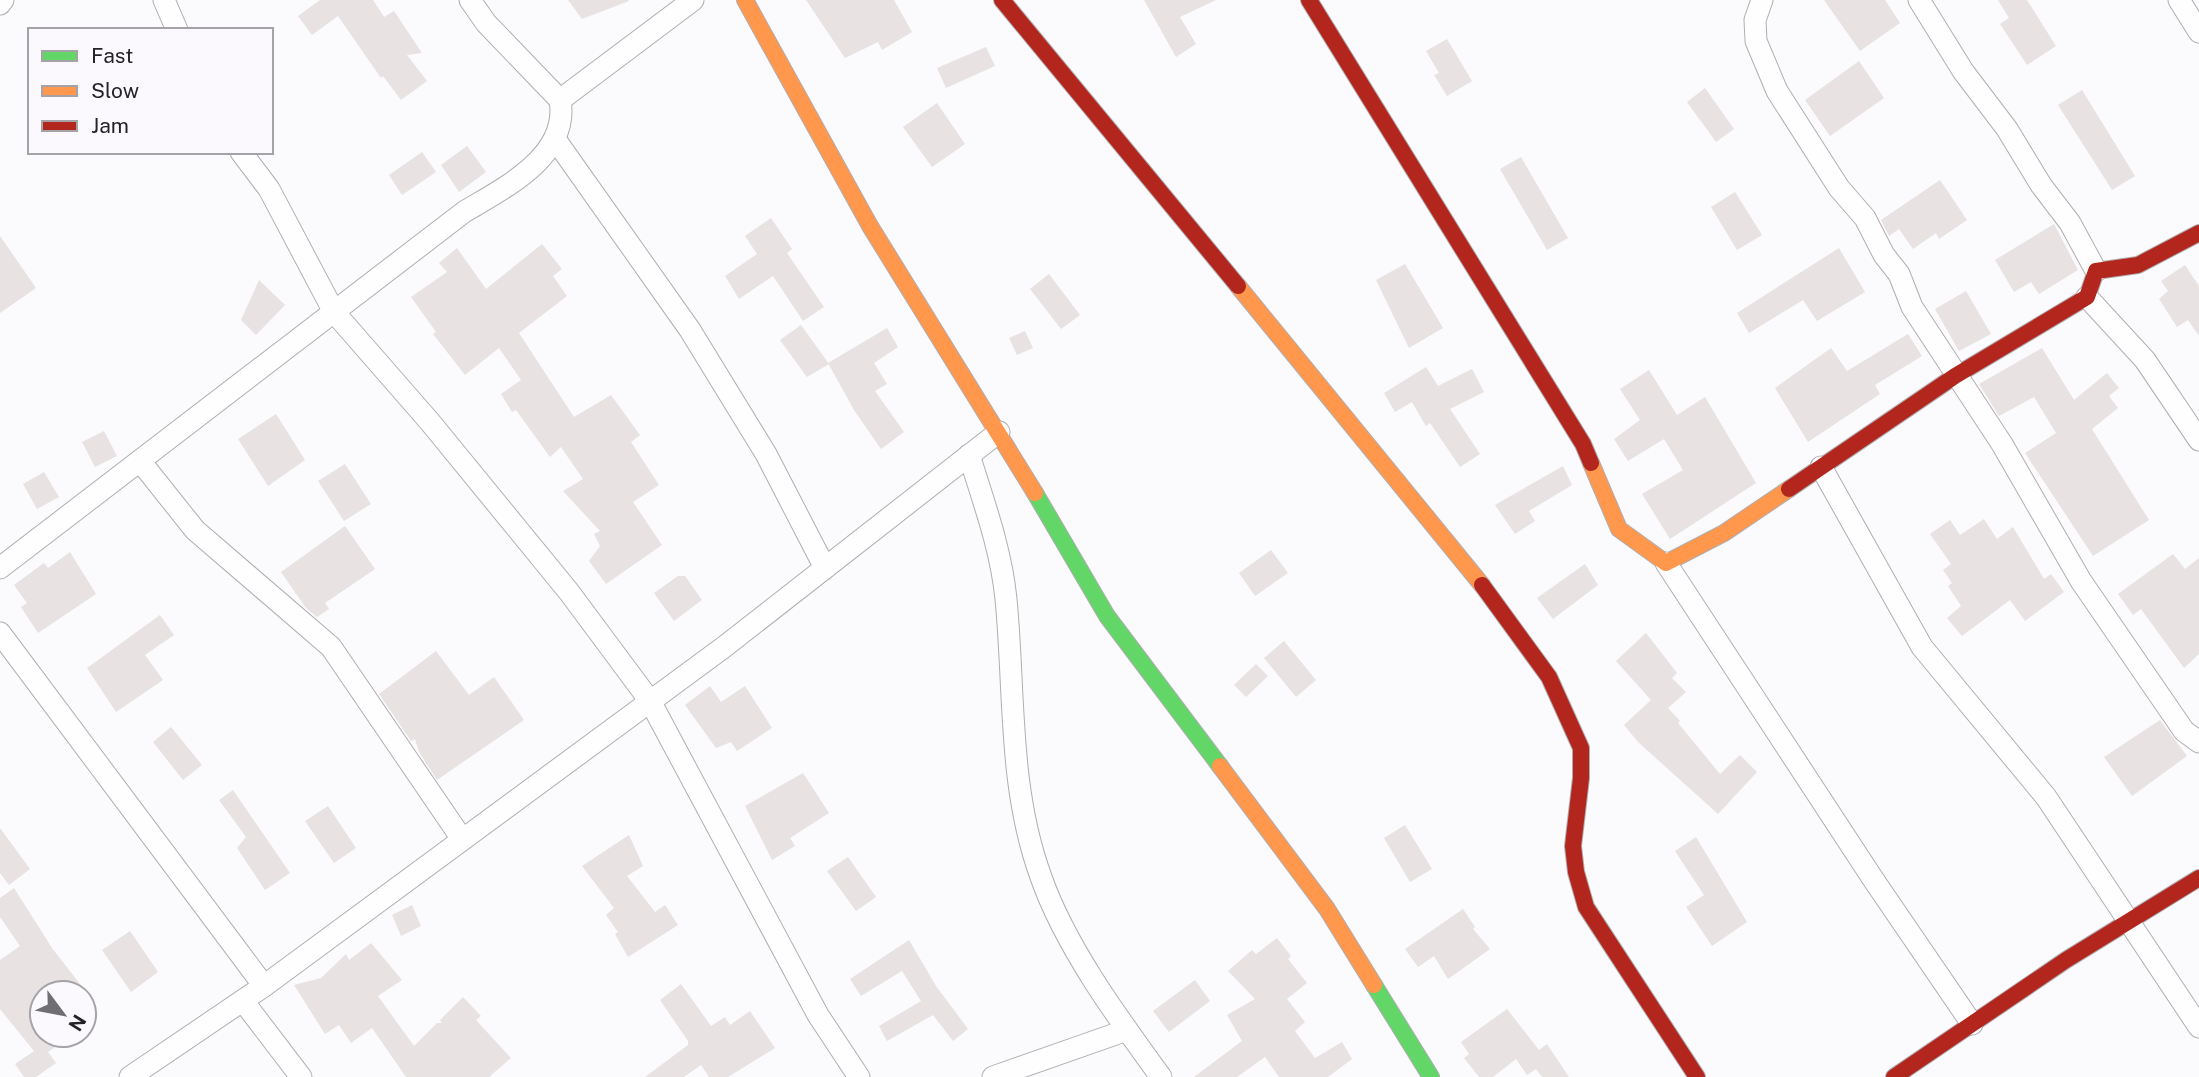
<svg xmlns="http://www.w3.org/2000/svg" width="2199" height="1077" font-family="'Public Sans',sans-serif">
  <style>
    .building { fill: #e8e2e2 }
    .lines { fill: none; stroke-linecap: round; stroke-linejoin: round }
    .street-casing { stroke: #afaeb1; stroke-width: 23 }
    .fast-casing { stroke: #afaeb1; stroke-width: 18 }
    .slow-casing { stroke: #afaeb1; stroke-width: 18 }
    .jam-casing { stroke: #afaeb1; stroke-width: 18 }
    .street { stroke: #fefeff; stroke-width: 21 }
    .fast { stroke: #63d668; stroke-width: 16 }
    .slow { stroke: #ff974d; stroke-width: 16 }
    .jam { stroke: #b3261e; stroke-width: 16 }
  </style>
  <rect width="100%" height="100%" fill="#fbfafc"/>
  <g class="building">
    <path d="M 320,0 L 373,0 L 384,17 L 394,11 L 422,53 L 407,55 L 427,81 L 401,100 L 383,76 L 381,78 L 338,16 L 312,35 L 298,16 Z"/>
    <path d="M 568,0 L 628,0 L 629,1 L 582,19 Z"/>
    <path d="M 806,0 L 894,0 L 912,32 L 882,50 L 878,42 L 845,58 Z"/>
    <path d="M 1144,0 L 1216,0 L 1180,17 L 1196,44 L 1176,57 Z"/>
    <path d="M 1824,0 L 1885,0 L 1900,23 L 1860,51 Z"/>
    <path d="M 1998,0 L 2027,0 L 2056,46 L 2027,65 L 2000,24 L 2009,18 Z"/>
    <path d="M 1447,39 L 1472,81 L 1447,96 L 1434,75 L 1439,73 L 1426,51 Z"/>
    <path d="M 986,47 L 995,66 L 946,88 L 937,68 Z"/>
    <path d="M 1859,61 L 1884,98 L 1830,136 L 1805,100 Z"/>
    <path d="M 1705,88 L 1734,129 L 1716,142 L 1687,102 Z"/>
    <path d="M 2082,90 L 2135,176 L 2112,190 L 2058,105 Z"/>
    <path d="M 937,103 L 965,144 L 932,167 L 903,127 Z"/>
    <path d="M 467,146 L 486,172 L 459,192 L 441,165 Z"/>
    <path d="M 422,152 L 436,172 L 402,195 L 389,175 Z"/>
    <path d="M 1521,157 L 1568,238 L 1547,250 L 1500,169 Z"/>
    <path d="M 1940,180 L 1967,220 L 1939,239 L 1936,233 L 1913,249 L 1899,229 L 1889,236 L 1881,220 Z"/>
    <path d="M 1735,192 L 1762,235 L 1737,250 L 1711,207 Z"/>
    <path d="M 771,218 L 792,249 L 787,253 L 824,307 L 803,321 L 773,276 L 739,299 L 725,276 L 757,254 L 745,236 Z"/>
    <path d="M 2054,224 L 2078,270 L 2039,294 L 2031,282 L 2014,292 L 1995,260 Z"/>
    <path d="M 0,236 L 36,288 L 0,313 Z"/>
    <path d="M 542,244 L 562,269 L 553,276 L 567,296 L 519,333 L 574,417 L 611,395 L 640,435 L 631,442 L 659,485 L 633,502 L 662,545 L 606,584 L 589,561 L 600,546 L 594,534 L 600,531 L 563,491 L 583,479 L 561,447 L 550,457 L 516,410 L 512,412 L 501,394 L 521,380 L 499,348 L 465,375 L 433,334 L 436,332 L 411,297 L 447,272 L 439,263 L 457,248 L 486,289 Z"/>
    <path d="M 1839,248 L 1865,292 L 1817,321 L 1803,300 L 1749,333 L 1737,313 Z"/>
    <path d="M 1405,264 L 1443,328 L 1409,348 L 1376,280 Z"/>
    <path d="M 2185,265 L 2199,286 L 2199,336 L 2188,320 L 2177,327 L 2159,299 L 2168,291 L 2161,281 Z"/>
    <path d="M 1049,274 L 1080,315 L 1061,329 L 1030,289 Z"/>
    <path d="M 259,280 L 285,305 L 256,335 L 241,320 Z"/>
    <path d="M 1966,291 L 1991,334 L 1959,351 L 1935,309 Z"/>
    <path d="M 801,325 L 829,364 L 807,377 L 780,340 Z"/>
    <path d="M 887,328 L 898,347 L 874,363 L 887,384 L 875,391 L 904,432 L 881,449 L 854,410 L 828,363 Z"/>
    <path d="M 1025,331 L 1033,348 L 1017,355 L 1009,338 Z"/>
    <path d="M 1908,334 L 1922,356 L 1875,385 L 1880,394 L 1808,442 L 1775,388 L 1831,348 L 1847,371 Z"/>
    <path d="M 2042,348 L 2074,400 L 2107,373 L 2119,388 L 2109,396 L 2118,408 L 2092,429 L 2149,520 L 2093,556 L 2025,453 L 2056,433 L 2034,397 L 1999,416 L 1979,384 Z"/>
    <path d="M 1426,367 L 1438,386 L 1472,369 L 1484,392 L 1450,409 L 1480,454 L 1460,467 L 1430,423 L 1426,426 L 1412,402 L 1395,412 L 1384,393 Z"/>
    <path d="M 1649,370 L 1677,415 L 1705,397 L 1756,483 L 1670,539 L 1642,494 L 1683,470 L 1664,439 L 1628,461 L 1614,439 L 1640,420 L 1620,389 Z"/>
    <path d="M 276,414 L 305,460 L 268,486 L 238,439 Z"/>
    <path d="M 104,431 L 117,456 L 95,467 L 82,442 Z"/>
    <path d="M 345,464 L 371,504 L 344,521 L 318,481 Z"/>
    <path d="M 1563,466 L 1572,485 L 1529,511 L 1535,521 L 1515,534 L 1495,505 Z"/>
    <path d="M 44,472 L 59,497 L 37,509 L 23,484 Z"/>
    <path d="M 1984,519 L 1997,539 L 2013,527 L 2044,579 L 2051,574 L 2064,592 L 2025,621 L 2010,600 L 1962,636 L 1947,618 L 1961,606 L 1948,586 L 1952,583 L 1943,570 L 1951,564 L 1930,534 L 1950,520 L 1960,535 Z"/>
    <path d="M 345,526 L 375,569 L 325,603 L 329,609 L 317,617 L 306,608 L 281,572 Z"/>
    <path d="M 1271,550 L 1288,573 L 1255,596 L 1239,573 Z"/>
    <path d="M 70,552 L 96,594 L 38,633 L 21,607 L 27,603 L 14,585 L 44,563 L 48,568 Z"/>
    <path d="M 2173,554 L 2185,569 L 2199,558 L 2199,654 L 2184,668 L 2141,609 L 2133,615 L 2118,594 Z"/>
    <path d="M 1585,564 L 1598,585 L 1553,619 L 1537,598 Z"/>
    <path d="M 678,576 L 685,576 L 702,600 L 674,621 L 654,593 Z"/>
    <path d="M 160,615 L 174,635 L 145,655 L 163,680 L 116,712 L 87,668 Z"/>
    <path d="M 1646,633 L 1677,673 L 1672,678 L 1686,692 L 1668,708 L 1680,721 L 1678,723 L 1720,774 L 1740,755 L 1757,772 L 1718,814 L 1638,742 L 1624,725 L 1651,700 L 1616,661 Z"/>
    <path d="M 1284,641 L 1316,680 L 1296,697 L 1264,658 Z"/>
    <path d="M 436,651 L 469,695 L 494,677 L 524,720 L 437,780 L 419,752 L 415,739 L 411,741 L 379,694 Z"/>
    <path d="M 1256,664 L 1268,676 L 1246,697 L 1234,685 Z"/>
    <path d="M 710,686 L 721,702 L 745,686 L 772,728 L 737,751 L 731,742 L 716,748 L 685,705 Z"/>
    <path d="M 2160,720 L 2187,756 L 2132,796 L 2104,757 Z"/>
    <path d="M 171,727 L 202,765 L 183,780 L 153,742 Z"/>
    <path d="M 803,773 L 829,813 L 790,838 L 795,846 L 772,860 L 745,806 Z"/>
    <path d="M 233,790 L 290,873 L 265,890 L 237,848 L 246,837 L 219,800 Z"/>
    <path d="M 328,806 L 356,848 L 334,863 L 305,821 Z"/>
    <path d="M 1405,825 L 1432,869 L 1410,882 L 1384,838 Z"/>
    <path d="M 0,828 L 30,869 L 9,885 L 0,873 Z"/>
    <path d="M 629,835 L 643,866 L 627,876 L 655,912 L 665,905 L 678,925 L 628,957 L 615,934 L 618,932 L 606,915 L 614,908 L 582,866 Z"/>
    <path d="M 1696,837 L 1747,922 L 1712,946 L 1686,907 L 1704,895 L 1675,851 Z"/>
    <path d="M 848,857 L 876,897 L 856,911 L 827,871 Z"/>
    <path d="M 14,888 L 52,948 L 87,993 L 42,993 L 42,1035 L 72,1035 L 48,1052 L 56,1063 L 36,1077 L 24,1077 L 15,1064 L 34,1051 L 0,1009 L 0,960 L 20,946 L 0,917 L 0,898 Z"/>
    <path d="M 412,905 L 421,926 L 401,936 L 392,915 Z"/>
    <path d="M 1463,909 L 1475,927 L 1473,929 L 1490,949 L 1448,979 L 1434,956 L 1418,967 L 1405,949 Z"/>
    <path d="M 130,931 L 158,972 L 131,992 L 102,950 Z"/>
    <path d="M 1277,938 L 1291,956 L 1288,959 L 1307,983 L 1287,999 L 1305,1022 L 1295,1031 L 1315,1058 L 1342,1042 L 1352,1059 L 1328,1077 L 1279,1077 L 1265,1057 L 1237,1077 L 1194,1077 L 1242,1041 L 1227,1015 L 1255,999 L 1228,971 L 1252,950 L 1256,954 Z"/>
    <path d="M 909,940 L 936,986 L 968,1029 L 953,1041 L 933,1015 L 887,1041 L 879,1026 L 921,1001 L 902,971 L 861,996 L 850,979 Z"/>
    <path d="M 371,943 L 402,980 L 378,996 L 414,1046 L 437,1023 L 442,1023 L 440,1020 L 463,997 L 481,1016 L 476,1020 L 511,1058 L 489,1077 L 406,1077 L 372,1028 L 351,1043 L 339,1025 L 325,1034 L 294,985 L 321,978 L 346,954 L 349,960 Z"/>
    <path d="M 1195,980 L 1210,1001 L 1169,1032 L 1153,1011 Z"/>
    <path d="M 681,984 L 711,1026 L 725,1017 L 730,1025 L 750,1011 L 775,1048 L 728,1077 L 709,1077 L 701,1065 L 684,1077 L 645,1077 L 688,1045 L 688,1041 L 660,1000 Z"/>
    <path d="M 1507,1009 L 1539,1050 L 1547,1044 L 1569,1077 L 1542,1077 L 1536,1069 L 1527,1075 L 1516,1059 L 1493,1077 L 1479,1077 L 1464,1058 L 1469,1054 L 1461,1042 Z"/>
  </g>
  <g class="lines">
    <defs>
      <g id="street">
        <path d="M 164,0 L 177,30"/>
        <path d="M 470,0 L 486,23 L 560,100"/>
        <path d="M 1762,0 L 1755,20 L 1756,41 L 1777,91 L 1839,188 L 1865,218 L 1884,255 L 1899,274 L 1912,307 L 2002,444 L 2081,581 L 2184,731 L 2199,742"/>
        <path d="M 1919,0 L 1963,71 L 2007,129 L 2041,185 L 2070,223 L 2096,271"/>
        <path d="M 2179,0 L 2199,32"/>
        <path d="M 0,4 L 3,0"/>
        <path d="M 555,139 L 690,330 L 766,454 L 825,568"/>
        <path d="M 241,152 L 269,189 L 334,312 L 430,422 L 569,592 L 650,701 L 818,1015 L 859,1077"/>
        <path d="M 2087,297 L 2145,360 L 2199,440"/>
        <path d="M 969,455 C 984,503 1001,549 1006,599 C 1015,692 1008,787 1041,877 C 1065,946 1118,1018 1161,1077"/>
        <path d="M 140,461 L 195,530 L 331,647 L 462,839"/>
        <path d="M 1821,467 L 1922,647 L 2046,797 L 2199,1027"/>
        <path d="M 1666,563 L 1873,879 L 1972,1024"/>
        <path d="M 0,568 L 464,212 C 504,188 570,156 560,100 L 693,0"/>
        <path d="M 0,633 L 264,986"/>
        <path d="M 243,1001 L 301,1077"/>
        <path d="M 130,1077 L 264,986 L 724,647 L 999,432"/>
        <path d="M 993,1077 L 1127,1030"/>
      </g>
      <g id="fast">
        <path d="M 1035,493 L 1107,616 L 1220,766"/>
        <path d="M 1374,985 L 1431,1077"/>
      </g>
      <g id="slow">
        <path d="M 745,0 L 870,226 L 1035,493"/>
        <path d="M 1238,286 L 1482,585"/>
        <path d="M 1591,463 L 1619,529 L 1666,563 L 1724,533 L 1789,489"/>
        <path d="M 1220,766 L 1327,909 L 1374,985"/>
      </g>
      <g id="jam">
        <path d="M 1002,0 L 1238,286"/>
        <path d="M 1309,0 L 1583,444 L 1591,463"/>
        <path d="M 1789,489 L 1955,376 L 2087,297 L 2096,271 L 2138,265 L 2199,233"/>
        <path d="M 1482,585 L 1549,677 L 1581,748 L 1581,778 L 1573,846 L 1576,872 L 1586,907 L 1697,1077"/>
        <path d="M 1894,1077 L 2066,960 L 2199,878"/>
      </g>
    </defs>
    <use href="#street" class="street-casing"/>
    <use href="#fast" class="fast-casing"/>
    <use href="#slow" class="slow-casing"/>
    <use href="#jam" class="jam-casing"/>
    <use href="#street" class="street"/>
    <use href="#fast" class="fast"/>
    <use href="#slow" class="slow"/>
    <use href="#jam" class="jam"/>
  </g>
  <rect x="28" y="28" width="245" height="126" fill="#fbf9fd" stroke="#a5a3a7" stroke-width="2"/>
  <rect x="42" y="51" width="35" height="10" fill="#63d668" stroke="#a5a3a7" stroke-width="2"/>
  <text x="91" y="63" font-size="21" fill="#252327">Fast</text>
  <rect x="42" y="86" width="35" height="10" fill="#ff974d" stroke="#a5a3a7" stroke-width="2"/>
  <text x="91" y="98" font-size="21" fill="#252327">Slow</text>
  <rect x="42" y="121" width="35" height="10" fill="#b3261e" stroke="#a5a3a7" stroke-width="2"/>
  <text x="91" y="133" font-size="21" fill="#252327">Jam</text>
  <g transform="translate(63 1014) rotate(122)"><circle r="33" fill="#fbf9fd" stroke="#a5a3a7" stroke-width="2"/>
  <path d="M0-5L12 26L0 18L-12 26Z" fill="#706e72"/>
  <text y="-10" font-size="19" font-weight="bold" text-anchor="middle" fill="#252327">N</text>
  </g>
</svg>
